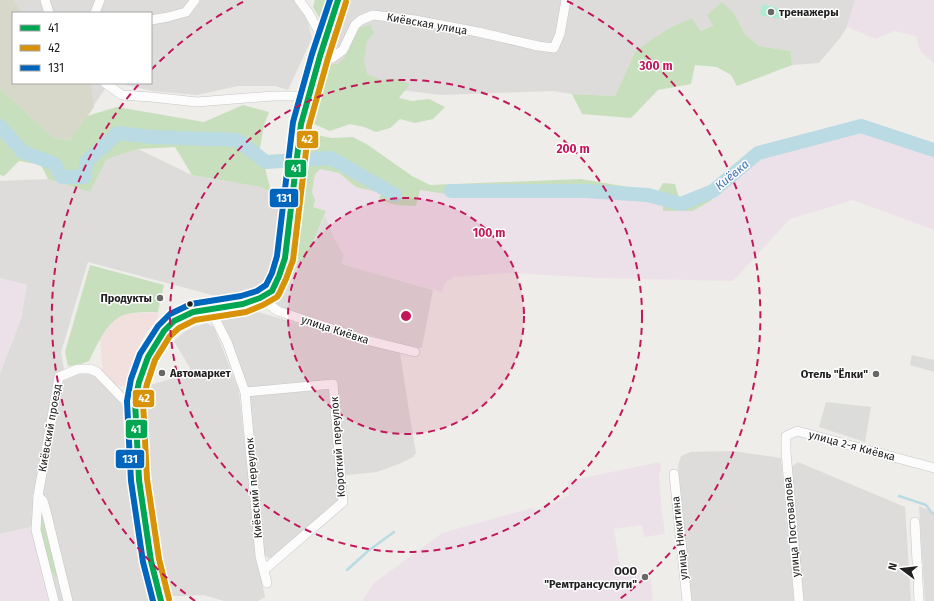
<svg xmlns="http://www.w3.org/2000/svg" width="934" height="601" font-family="'Fira Sans',sans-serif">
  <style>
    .residential { fill: #dddcda }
    .commercial { fill: #f1e0dd }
    .industrial { fill: #ece1e8 }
    .religious { fill: #dcdcda }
    .construction { fill: #d8d8ca }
    .forest { fill: #c7dfbc }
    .pitch { fill: #b0ead3 }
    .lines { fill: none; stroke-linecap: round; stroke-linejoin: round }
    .stream { stroke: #badae4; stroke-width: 2.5 }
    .river { stroke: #badae4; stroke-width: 14 }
    .minor-casing { stroke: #c7c6c5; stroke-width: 10 }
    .major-casing { stroke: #a59c85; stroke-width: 13 }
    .minor { stroke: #fcfcfc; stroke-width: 9 }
    .major { stroke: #f1ede6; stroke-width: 12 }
    .bus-1-casing { stroke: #fff; stroke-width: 9 }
    .bus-2-casing { stroke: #fff; stroke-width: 9 }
    .bus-3-casing { stroke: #fff; stroke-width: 9 }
    .bus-1 { stroke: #00a651; stroke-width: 6 }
    .bus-2 { stroke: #d79205; stroke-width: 6 }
    .bus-3 { stroke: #0065bd; stroke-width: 6 }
    .ring { fill: none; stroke: #c2185b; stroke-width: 2; stroke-dasharray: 7 5 }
    .poi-dot { fill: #686866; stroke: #fff; stroke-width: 1.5 }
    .bus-dot { fill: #202020; stroke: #fff; stroke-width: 1.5 }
    .labels { text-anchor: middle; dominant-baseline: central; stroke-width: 3; stroke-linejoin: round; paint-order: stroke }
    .poi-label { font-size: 11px; font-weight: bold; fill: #202020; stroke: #fff; text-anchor: end }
    .street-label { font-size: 11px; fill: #202020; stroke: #fff }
    .water-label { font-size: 12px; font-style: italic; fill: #4075b1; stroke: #fff }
    .centre { fill: #c2185b; stroke: #fff; stroke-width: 2 }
    .ring-label { font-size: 12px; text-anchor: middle; font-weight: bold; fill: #c2185b; stroke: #fff; stroke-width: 3; stroke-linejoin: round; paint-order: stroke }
    .line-badge { stroke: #fff; stroke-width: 1.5 }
    .badge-label { font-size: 11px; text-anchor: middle; font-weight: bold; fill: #fff }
  </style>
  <rect width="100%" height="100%" fill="#eeede9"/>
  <g class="residential">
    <path d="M 0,0 L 294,0 L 307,19 L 312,38 L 288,90 L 275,86 L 238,86 L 197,95 L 152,91 L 118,83 L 151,83 L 151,13 L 13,13 L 13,83 L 109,83 L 70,140 L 0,86 Z"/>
    <path d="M 346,0 L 855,0 L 847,27 L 840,38 L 819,63 L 792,65 L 791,51 L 759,46 L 745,34 L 734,13 L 701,31 L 692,18 L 636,50 L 615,96 L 572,94 L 553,91 L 441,95 L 343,83 L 331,76 L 329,55 Z"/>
    <path d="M 138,149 L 192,175 L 261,187 L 289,200 L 285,241 L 270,290 L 242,303 L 88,262 L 61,352 L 64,369 L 89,371 L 126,409 L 131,493 L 146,589 L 150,601 L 50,601 L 32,527 L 0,534 L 0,373 L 21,319 L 26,285 L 0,278 L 0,181 L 48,179 L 90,192 L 107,159 Z"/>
    <path d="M 325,215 L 334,238 L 344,255 L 342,264 L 433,290 L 422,347 L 418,349 L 275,308 L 270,302 L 283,293 L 294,261 L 294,241 L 299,263 L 306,259 Z"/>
    <path d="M 258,312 L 400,353 L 411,424 L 416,453 L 413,457 L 401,463 L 377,472 L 347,475 L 344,472 L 335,381 L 251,389 L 247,386 L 219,319 L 223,313 Z"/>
    <path d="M 207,323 L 214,327 L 239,391 L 257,559 L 265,597 L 258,601 L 224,601 L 204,595 L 181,596 L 170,596 L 163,582 L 153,499 L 147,482 L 144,411 L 150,385 L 188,374 L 190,368 L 174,341 L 183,333 L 193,327 Z"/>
    <path d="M 326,388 L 331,390 L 339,501 L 275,557 L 269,558 L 262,554 L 248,394 Z"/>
    <path d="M 732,451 L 781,458 L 794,601 L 691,601 L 678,466 L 681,456 L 691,452 Z"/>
    <path d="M 798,462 L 905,507 L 911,601 L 803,601 L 791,467 Z"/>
    <path d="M 919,506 L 934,512 L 934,601 L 925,601 Z"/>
  </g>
  <path class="commercial" d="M 158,312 L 158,318 L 146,333 L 136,351 L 129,372 L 126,386 L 121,386 L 115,384 L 103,372 L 100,339 L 114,320 L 126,314 Z"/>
  <g class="industrial">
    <path d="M 855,0 L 934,0 L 934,63 L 920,51 L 916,36 L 894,31 L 876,39 L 847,27 Z"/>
    <path d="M 858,124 L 886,131 L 934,148 L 934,230 L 853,200 L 790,219 L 733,281 L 599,278 L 511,273 L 453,277 L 445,283 L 442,292 L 342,264 L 344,255 L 334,238 L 325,215 L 326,211 L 313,207 L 312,192 L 315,174 L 320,169 L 339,173 L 356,187 L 420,190 L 459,196 L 585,196 L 663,203 L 663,211 L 693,211 L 712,200 L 758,156 Z"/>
    <path d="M 0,278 L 27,286 L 21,319 L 0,373 Z"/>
    <path d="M 660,462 L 661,471 L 659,473 L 661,504 L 665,534 L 644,537 L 642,525 L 614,529 L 621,573 L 650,572 L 653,601 L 362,601 L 374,583 L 442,533 L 532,508 L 536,511 L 569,495 L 568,481 Z"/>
    <path d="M 32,527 L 50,601 L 0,601 L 0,534 Z"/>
  </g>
  <g class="religious">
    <path d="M 177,328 L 178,333 L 165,346 L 152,369 L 152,372 L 153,379 L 145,381 L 151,359 L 167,335 Z"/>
    <path d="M 912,355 L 934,360 L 934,372 L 910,365 Z"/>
    <path d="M 826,402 L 871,407 L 865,442 L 819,427 Z"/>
  </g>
  <path class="construction" d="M 0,0 L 14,0 L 22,13 L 13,13 L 13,83 L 91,83 L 94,107 L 70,140 L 54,138 L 32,118 L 2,90 L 0,86 Z"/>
  <g class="forest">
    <path d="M 315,0 L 332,0 L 324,26 L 313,7 Z"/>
    <path d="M 722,2 L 734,13 L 745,34 L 759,46 L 791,51 L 792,65 L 737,86 L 731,75 L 717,67 L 695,65 L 691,84 L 658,90 L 631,118 L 582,114 L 572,94 L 615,96 L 636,50 L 668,29 L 692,18 L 701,31 L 713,25 L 707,15 Z"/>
    <path d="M 370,25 L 374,33 L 367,41 L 364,60 L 367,74 L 381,80 L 393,78 L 410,84 L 399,98 L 412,101 L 429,99 L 445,107 L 433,119 L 415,123 L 400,119 L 390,128 L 376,132 L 364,127 L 350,124 L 330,131 L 314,124 L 317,88 L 327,64 L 338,64 L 345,57 L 347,48 L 361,27 Z"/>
    <path d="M 0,86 L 2,90 L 32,118 L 54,138 L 70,140 L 87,116 L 117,107 L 204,122 L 243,105 L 269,112 L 264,125 L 260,148 L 271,192 L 261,187 L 192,175 L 175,147 L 138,149 L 107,159 L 90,192 L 48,179 L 41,165 L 19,161 L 4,176 L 0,175 Z"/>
    <path d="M 316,135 L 332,138 L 353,137 L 368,145 L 412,176 L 430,185 L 581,179 L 658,192 L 663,183 L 675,184 L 679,198 L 703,190 L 712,200 L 693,211 L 663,211 L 663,203 L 585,196 L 459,196 L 420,190 L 416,206 L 396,205 L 379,200 L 381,193 L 356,187 L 339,173 L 320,169 L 315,174 L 312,192 L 315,200 L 313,207 L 326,211 L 306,259 L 299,263 L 294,241 L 304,155 Z"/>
    <path d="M 90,265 L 164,285 L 160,302 L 158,312 C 148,312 137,312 127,314 C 108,318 97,345 89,361 L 78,365 L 68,366 L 65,352 Z"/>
    <path d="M 40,504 L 42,508 L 59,581 L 48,566 L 41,531 Z"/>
  </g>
  <path class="pitch" d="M 762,4 L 782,9 L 780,19 L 760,15 Z"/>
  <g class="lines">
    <g class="stream">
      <path d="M 899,496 L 926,505 L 932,513 L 934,514"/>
      <path d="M 347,570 L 368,551 L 394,532"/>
    </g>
    <g class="river">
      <path d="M 0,126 L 23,152 L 55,164 L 62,177 L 84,177 L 87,161 L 118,133 L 153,137 L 237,140 L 266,162 L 331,158 L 395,195"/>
      <path d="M 451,191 L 585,191 L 648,195 L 681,204 L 713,191 L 758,153 L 861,126 L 934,150"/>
    </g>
    <defs>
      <g id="minor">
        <path d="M 45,0 L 49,13"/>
        <path d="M 299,0 L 308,12 L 318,30 L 325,40"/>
        <path d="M 95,13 L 100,0"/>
        <path d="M 151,20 L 168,17 L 186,12 L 195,0"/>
        <path d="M 320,56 L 332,58 L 343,50 L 355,25 L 361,20 L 373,15 L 415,20 L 478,32 L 538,46 L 554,48 L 560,34 L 566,0"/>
        <path d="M 105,83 L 122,95 L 151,97 L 197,102 L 273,96 L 299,96 L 308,100"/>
        <path d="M 260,298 L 278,311 L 366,340 L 415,352"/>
        <path d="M 210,309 L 227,342 L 245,392 L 260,556 L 267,583"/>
        <path d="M 245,392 L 333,384 L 343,502 L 264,570"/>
        <path d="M 674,474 L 687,601"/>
        <path d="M 38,496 L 43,501 L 46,511 L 68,601"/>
        <path d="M 915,522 L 919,601"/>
        <path d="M 54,601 L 36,530 L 38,496 L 59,377 L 78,369 L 90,369 L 97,372 L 122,398 L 135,401"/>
        <path d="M 799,601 L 786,452 L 786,436 L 797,431 L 934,468"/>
      </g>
      <path id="major" d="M 161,601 L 151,561 L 143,508 L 139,480 L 135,401 L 139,382 L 148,357 L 164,331 L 174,321 L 193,312 L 243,304 L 260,298 L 272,291 L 279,276 L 285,258 L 301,124 L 320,56 L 338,0"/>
    </defs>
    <use href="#minor" class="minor-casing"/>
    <use href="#major" class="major-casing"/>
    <use href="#minor" class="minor"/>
    <use href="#major" class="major"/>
    <defs>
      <path id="bus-1" d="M 161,601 L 151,561 L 139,480 L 135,401 L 139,382 L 148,357 L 164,331 L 174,321 L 193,312 L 243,304 L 260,298 L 272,291 L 279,276 L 285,258 L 301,124 L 320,56 L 338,0"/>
      <path id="bus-2" d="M 169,599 L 159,559 L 147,479 L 143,402 L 147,384 L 155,360 L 170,336 L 179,328 L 195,320 L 246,312 L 263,305 L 277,297 L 279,294 L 286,279 L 293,260 L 309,126 L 328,58 L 346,2"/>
      <path id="bus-3" d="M 153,601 L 143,562 L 131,481 L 127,401 L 131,379 L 140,354 L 158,326 L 170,314 L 191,304 L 241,296 L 257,291 L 266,285 L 272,273 L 277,256 L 293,122 L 312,54 L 330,0"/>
    </defs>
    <use href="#bus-1" class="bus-1-casing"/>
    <use href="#bus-2" class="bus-2-casing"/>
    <use href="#bus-3" class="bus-3-casing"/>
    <use href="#bus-1" class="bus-1"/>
    <use href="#bus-2" class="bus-2"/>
    <use href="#bus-3" class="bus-3"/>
  </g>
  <circle cx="406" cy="316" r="118" fill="#c2185b" fill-opacity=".12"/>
  <g class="ring">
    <circle cx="406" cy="316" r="118"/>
    <circle cx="406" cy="316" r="236"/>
    <path d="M195 601A354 354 0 0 1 139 84M151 70A354 354 0 0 1 245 1M567 1A354 354 0 0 1 617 601"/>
  </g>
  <g class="poi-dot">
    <circle cx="771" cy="12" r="4"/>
    <circle cx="160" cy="298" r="4"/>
    <circle cx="162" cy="373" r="4"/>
    <circle cx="876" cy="374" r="4"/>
    <circle cx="645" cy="577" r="4"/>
  </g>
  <circle class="bus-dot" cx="190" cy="304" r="3.5"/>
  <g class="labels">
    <g class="poi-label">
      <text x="779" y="12" text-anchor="start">тренажеры</text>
      <text x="152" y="298">Продукты</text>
      <text x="170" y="373" text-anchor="start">Автомаркет</text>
      <text x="868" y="374">Отель "Ёлки"</text>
      <text x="637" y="571">ООО<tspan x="637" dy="13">"Ремтрансуслуги"</tspan></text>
    </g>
    <g class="street-label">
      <text transform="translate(427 24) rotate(10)">Киёвская улица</text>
      <text transform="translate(335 330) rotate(18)">улица Киёвка</text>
      <text transform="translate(50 428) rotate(-80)">Киёвский проезд</text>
      <text transform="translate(852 446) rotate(15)">улица 2-я Киёвка</text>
      <text transform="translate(338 447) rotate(-94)">Короткий переулок</text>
      <text transform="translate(254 488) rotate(-95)">Киёвский переулок</text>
      <text transform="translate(792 527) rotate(-95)">улица Постовалова</text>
      <text transform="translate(680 538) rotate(-96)">улица Никитина</text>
    </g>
    <g class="water-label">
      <text transform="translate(732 175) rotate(-40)">Киёвка</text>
    </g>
  </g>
  <circle cx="406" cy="316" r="6" class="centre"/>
  <g class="ring-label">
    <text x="656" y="70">300 m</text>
    <text x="573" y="153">200 m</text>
    <text x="489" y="237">100 m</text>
  </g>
  <g class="line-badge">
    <rect x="296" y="130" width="23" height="19" rx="4" fill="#d79205"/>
    <rect x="284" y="159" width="23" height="19" rx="4" fill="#00a651"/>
    <rect x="269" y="188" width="30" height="20" rx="4" fill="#0065bd"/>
    <rect x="132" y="389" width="23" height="19" rx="4" fill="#d79205"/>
    <rect x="125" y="419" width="23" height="20" rx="4" fill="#00a651"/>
    <rect x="115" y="449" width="30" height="20" rx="4" fill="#0065bd"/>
  </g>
  <g class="badge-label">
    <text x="307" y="143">42</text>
    <text x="296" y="172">41</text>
    <text x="284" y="202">131</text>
    <text x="144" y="402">42</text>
    <text x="136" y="433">41</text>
    <text x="130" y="463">131</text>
  </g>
  <rect x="12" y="12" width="140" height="72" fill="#ffffff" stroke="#a6a6a6"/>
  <rect x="20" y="25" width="20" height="6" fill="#00a651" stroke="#a6a6a6"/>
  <text x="48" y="32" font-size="12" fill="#202020">41</text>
  <rect x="20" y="45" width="20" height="6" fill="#d79205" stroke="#a6a6a6"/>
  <text x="48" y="52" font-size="12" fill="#202020">42</text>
  <rect x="20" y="65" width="20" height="6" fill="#0065bd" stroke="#a6a6a6"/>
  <text x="48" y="72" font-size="12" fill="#202020">131</text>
  <g transform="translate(902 569) rotate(285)" stroke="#ffffff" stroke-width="3" paint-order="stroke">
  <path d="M0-3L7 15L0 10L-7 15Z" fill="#202020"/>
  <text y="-6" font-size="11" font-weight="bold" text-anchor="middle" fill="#202020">N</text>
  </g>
</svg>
